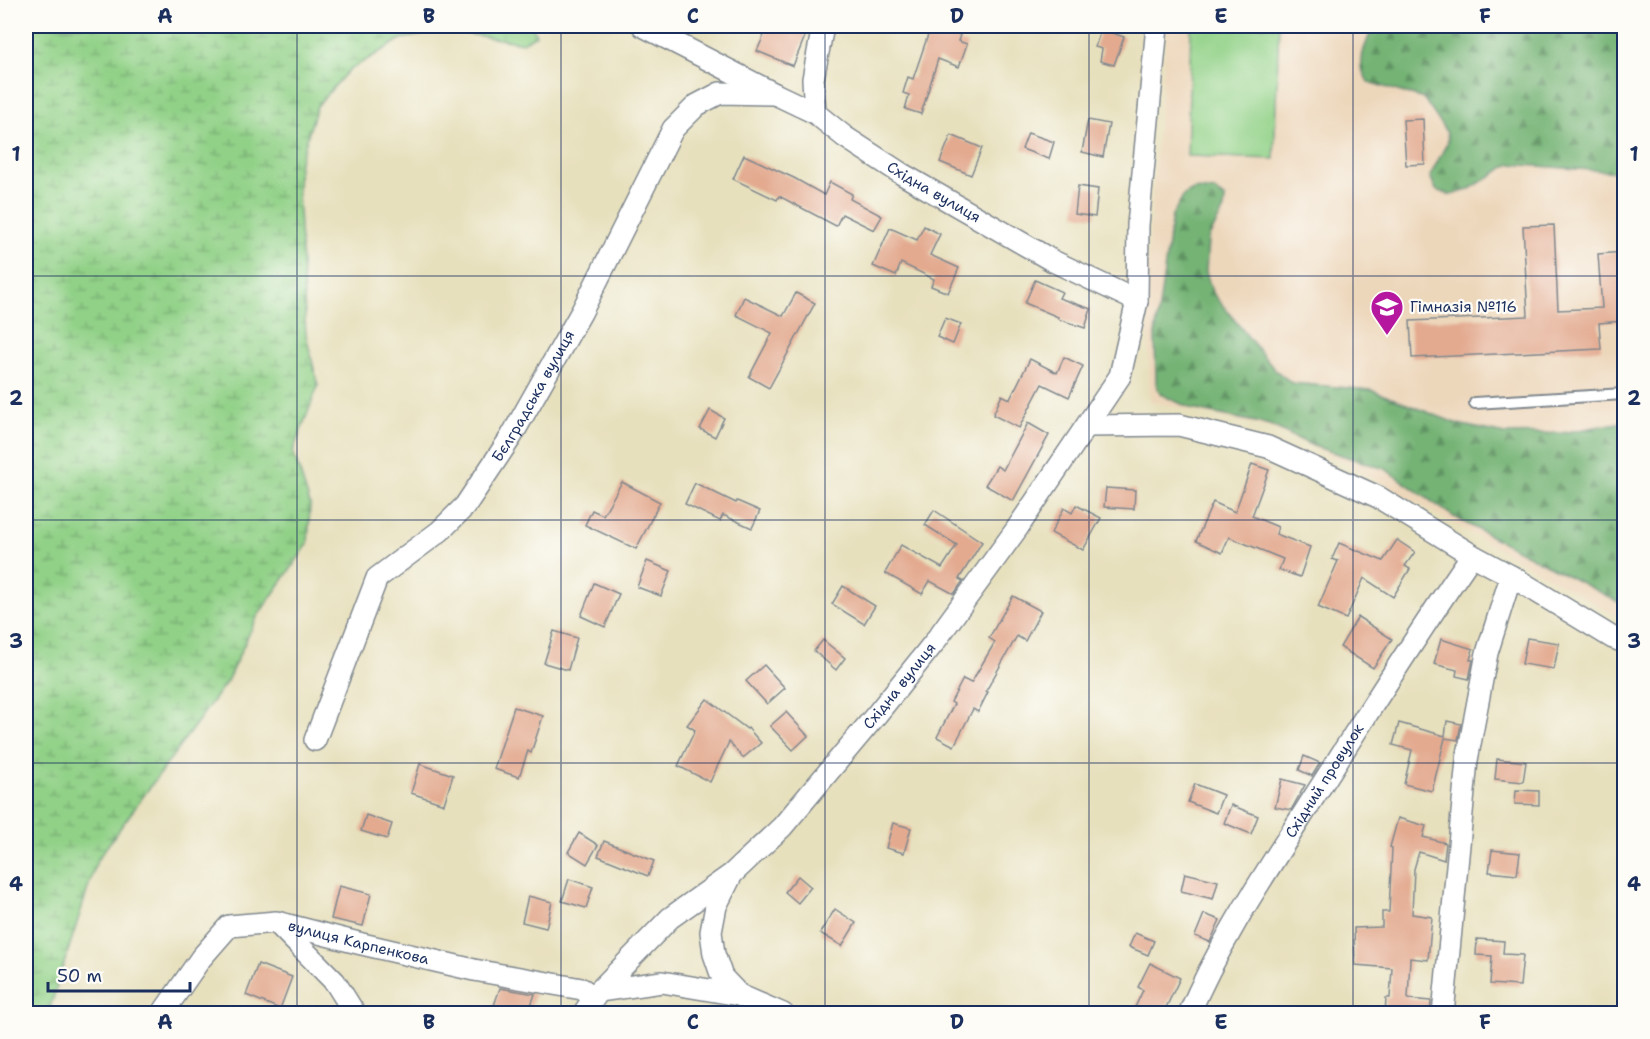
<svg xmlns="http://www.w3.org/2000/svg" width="1650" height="1039" font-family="'Shantell Sans',sans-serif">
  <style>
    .built { fill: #edd7bb }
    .forest { fill: url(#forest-firs); stroke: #487169; stroke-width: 1.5 }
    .wetland { fill: url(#wetland-marsh); stroke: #568072; stroke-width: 1.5 }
    .green { fill: #91d187; stroke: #568072; stroke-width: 1.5 }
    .building { fill: #e3aa90 }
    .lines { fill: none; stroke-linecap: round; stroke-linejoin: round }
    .service-casing { stroke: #81888e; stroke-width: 14 }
    .minor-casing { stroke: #81888e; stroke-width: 24 }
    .service { stroke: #fff; stroke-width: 10 }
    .minor { stroke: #fff; stroke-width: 21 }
    .grid { fill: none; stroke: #1b2f5e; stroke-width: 1.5; stroke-opacity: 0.55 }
    .labels { text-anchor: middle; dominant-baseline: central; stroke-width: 4.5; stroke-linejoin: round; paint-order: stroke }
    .street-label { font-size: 15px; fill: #1b2f5e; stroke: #fdfcf7 }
    .poi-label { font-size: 15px; fill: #1b2f5e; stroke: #fdfcf7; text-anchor: start }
    .neatline { fill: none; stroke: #1b2f5e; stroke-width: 2 }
    .grid-label { font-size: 20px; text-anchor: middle; font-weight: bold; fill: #1b2f5e }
  </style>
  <defs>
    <pattern id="forest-firs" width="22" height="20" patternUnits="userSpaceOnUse" patternTransform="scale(1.5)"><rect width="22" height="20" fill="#74b374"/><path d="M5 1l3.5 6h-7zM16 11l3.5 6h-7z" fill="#5e9262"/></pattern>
    <pattern id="wetland-marsh" width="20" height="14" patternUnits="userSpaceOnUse" patternTransform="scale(1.5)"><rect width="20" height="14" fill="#91d187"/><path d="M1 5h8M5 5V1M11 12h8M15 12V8" fill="none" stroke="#76aa72"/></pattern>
  </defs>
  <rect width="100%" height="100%" fill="#fdfcf7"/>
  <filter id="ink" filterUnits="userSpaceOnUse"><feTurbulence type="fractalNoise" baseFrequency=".0167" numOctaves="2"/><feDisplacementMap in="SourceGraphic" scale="12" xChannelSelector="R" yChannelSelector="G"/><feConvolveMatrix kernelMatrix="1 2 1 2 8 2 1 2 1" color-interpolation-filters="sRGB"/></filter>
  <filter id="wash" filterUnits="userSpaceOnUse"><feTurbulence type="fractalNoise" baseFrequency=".008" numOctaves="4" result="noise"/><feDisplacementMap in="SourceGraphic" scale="24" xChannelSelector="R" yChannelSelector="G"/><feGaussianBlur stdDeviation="1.35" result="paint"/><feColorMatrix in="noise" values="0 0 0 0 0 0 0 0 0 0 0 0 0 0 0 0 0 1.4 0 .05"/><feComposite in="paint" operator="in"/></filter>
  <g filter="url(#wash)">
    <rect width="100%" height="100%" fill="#e7e0bd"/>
    <path class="built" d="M 1167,26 L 1602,26 L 1624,39 L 1624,620 L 1348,464 L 1270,428 L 1150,401 L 1147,271 L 1156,149 Z"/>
    <g class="forest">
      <path d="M 1379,26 L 1603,26 L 1615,33 L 1624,31 L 1624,171 L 1619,172 L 1510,164 L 1468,190 L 1451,195 L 1436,190 L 1430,176 L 1448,141 L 1447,133 L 1424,99 L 1368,82 L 1361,68 L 1363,52 L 1369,36 Z"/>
      <path d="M 1195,189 L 1216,191 L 1225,198 L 1224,209 L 1208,239 L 1206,272 L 1212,292 L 1274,369 L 1292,383 L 1371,390 L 1458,424 L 1505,434 L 1562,433 L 1624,422 L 1624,605 L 1454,517 L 1385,469 L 1313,446 L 1270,425 L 1192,409 L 1160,394 L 1156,383 L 1155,335 L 1172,215 L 1184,195 Z"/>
    </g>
    <path class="wetland" d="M 26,26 L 532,26 L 536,35 L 523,43 L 445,30 L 401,39 L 348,71 L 317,106 L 299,164 L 298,192 L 306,335 L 318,386 L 293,451 L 310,504 L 308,544 L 257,617 L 227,681 L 97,860 L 48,1014 L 26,1013 Z"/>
    <path class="green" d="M 1191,26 L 1279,26 L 1274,159 L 1187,156 Z"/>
    <g id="blocks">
      <g class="building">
        <path d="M 768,26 L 800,26 L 808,29 L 793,66 L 757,51 Z"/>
        <path d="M 931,26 L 962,26 L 958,34 L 960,35 L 958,41 L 967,44 L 959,67 L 938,59 L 921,114 L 905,109 L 909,95 L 903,93 L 908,77 L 913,79 Z"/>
        <path d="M 1101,29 L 1124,37 L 1114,65 L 1100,61 L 1102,49 L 1095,47 Z"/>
        <path d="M 1423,119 L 1425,164 L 1406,165 L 1403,120 Z"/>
        <path d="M 1088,120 L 1109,124 L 1103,157 L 1082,152 Z"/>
        <path d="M 1028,133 L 1054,142 L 1049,159 L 1022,149 Z"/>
        <path d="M 951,135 L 982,148 L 971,175 L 940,162 Z"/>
        <path d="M 744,155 L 794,178 L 824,195 L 830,182 L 852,194 L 850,199 L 882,216 L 874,230 L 842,214 L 836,226 L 779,196 L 777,200 L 733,179 Z"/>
        <path d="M 1078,186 L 1098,189 L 1095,217 L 1075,214 Z"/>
        <path d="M 1554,225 L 1558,310 L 1602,308 L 1598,254 L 1624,252 L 1624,321 L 1599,323 L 1601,349 L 1412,358 L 1410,321 L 1528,316 L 1523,226 Z"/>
        <path d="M 924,226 L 940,234 L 930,255 L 959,268 L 948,293 L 931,286 L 934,279 L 901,263 L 896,276 L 873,266 L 890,228 L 917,240 Z"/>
        <path d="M 1035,280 L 1062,292 L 1059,298 L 1091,309 L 1085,328 L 1058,319 L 1058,317 L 1025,303 Z"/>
        <path d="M 796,293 L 815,303 L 769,388 L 749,377 L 772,333 L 736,315 L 744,297 L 783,316 Z"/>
        <path d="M 945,318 L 961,324 L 953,344 L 937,337 Z"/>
        <path d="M 1064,357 L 1083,366 L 1069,397 L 1042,384 L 1019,428 L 993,415 L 1002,395 L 1010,399 L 1030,359 L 1057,373 Z"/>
        <path d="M 710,410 L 724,418 L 715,437 L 700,429 Z"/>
        <path d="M 1028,423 L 1049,435 L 1013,501 L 985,485 L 997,466 L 1003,470 Z"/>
        <path d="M 1252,464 L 1269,470 L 1252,516 L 1278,527 L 1276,534 L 1310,547 L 1300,577 L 1279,570 L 1283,559 L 1229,537 L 1222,553 L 1196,541 L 1213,502 L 1235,512 Z"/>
        <path d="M 622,482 L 660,502 L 636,549 L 585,525 L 592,510 L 603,515 Z"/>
        <path d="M 695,483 L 736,503 L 737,501 L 760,511 L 752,528 L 723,515 L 720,521 L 685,504 Z"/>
        <path d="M 1106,488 L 1135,490 L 1134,509 L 1104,507 Z"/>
        <path d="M 1076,505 L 1101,518 L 1083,550 L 1051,533 L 1064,508 L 1072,513 Z"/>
        <path d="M 934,510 L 982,542 L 959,579 L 963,581 L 954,594 L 930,581 L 922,594 L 885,573 L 901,545 L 942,568 L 957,545 L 925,525 Z"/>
        <path d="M 1397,540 L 1415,552 L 1405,566 L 1410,569 L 1393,597 L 1364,578 L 1346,619 L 1318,607 L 1338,561 L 1332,559 L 1339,543 L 1383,561 Z"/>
        <path d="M 647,561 L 671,571 L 661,596 L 637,587 Z"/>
        <path d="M 594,583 L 619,594 L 605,627 L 581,616 Z"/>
        <path d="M 843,586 L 875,606 L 864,624 L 832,604 Z"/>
        <path d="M 1013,596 L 1041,611 L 1025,641 L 1017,636 L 986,691 L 988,692 L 978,712 L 973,709 L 954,746 L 937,737 L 954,704 L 951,702 L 963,679 L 971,683 L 995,642 L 989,638 Z"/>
        <path d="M 1358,617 L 1392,639 L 1373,668 L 1340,647 Z"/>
        <path d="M 554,631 L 577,638 L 568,670 L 544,663 Z"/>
        <path d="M 1527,638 L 1559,643 L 1554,669 L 1522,664 Z"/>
        <path d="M 1441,639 L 1473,649 L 1470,660 L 1473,660 L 1469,679 L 1456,676 L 1457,670 L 1434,664 Z"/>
        <path d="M 823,640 L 845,658 L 836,670 L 814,651 Z"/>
        <path d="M 764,665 L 785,688 L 767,704 L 746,681 Z"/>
        <path d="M 707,699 L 747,729 L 748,728 L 761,743 L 743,758 L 729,742 L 710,782 L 678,766 L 695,730 L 687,725 Z"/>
        <path d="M 514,707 L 543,716 L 531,753 L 528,751 L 519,777 L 494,769 Z"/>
        <path d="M 786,712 L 808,736 L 793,750 L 770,726 Z"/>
        <path d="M 1447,721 L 1461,724 L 1458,740 L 1445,738 L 1432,791 L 1404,784 L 1412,750 L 1393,745 L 1399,723 L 1445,736 Z"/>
        <path d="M 1304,756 L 1320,763 L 1312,776 L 1299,770 Z"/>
        <path d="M 1497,759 L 1526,762 L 1523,782 L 1495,779 Z"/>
        <path d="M 420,764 L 453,775 L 444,804 L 411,793 Z"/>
        <path d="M 1282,779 L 1305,785 L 1291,810 L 1275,807 Z"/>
        <path d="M 1195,784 L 1223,795 L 1216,813 L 1188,802 Z"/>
        <path d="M 1516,790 L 1539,791 L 1539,805 L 1515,804 Z"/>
        <path d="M 1231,805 L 1258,816 L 1251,834 L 1224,823 Z"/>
        <path d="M 366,815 L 392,824 L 387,839 L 361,831 Z"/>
        <path d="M 1398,818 L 1426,826 L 1423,837 L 1446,843 L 1444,860 L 1419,852 L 1414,869 L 1412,914 L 1432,917 L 1428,960 L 1410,958 L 1408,999 L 1431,1001 L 1430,1014 L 1385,1014 L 1386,998 L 1390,998 L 1392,968 L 1355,965 L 1354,928 L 1382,927 L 1382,912 L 1389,912 L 1392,848 L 1390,847 Z"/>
        <path d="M 893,823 L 911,828 L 904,853 L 886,848 Z"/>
        <path d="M 579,833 L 598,845 L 587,864 L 568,852 Z"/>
        <path d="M 604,841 L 654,861 L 648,876 L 598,856 Z"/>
        <path d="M 1492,850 L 1520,853 L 1517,875 L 1489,872 Z"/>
        <path d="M 1185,873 L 1218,881 L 1213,899 L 1181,891 Z"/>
        <path d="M 798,876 L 811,887 L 798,903 L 785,892 Z"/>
        <path d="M 569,879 L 593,887 L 586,908 L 562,901 Z"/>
        <path d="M 339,886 L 371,894 L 363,926 L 331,919 Z"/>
        <path d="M 528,896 L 552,902 L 546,928 L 522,922 Z"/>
        <path d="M 835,909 L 856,923 L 842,946 L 820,933 Z"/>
        <path d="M 1204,914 L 1220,920 L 1210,942 L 1195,936 Z"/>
        <path d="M 1135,933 L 1154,941 L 1148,955 L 1129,947 Z"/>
        <path d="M 1477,939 L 1504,941 L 1503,954 L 1523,955 L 1520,986 L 1490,984 L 1492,956 L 1476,955 Z"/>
        <path d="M 1150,963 L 1180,978 L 1163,1014 L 1132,1014 L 1143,990 L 1138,987 Z"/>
        <path d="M 258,964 L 292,977 L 280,1009 L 246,995 Z"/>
        <path d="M 500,988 L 535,994 L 528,1014 L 491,1014 Z"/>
      </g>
    </g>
  </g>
  <g filter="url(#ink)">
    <use href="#blocks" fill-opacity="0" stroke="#81888e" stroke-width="1.5"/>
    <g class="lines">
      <defs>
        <path id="service" d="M 1475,403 L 1624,394"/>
        <g id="minor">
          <path d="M 643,26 L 775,94 L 815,113"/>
          <path id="s1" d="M 823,26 L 813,79 L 815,113 L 845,137 L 902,174 L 1053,261 L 1137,301"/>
          <path d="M 1087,426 L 1179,425 L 1268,447 L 1378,497 L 1472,555 L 1511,576 L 1613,638 L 1624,642"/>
          <path id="s2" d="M 315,740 L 377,578 L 440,531 L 465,506 L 511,437 L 582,311 L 673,129 L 697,105 L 720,93 L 775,94"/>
          <path d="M 731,876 L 716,906 L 711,932 L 714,954 L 722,977 L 739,995"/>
          <path d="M 277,923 L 335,982 L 355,1014"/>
          <path d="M 599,991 L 662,982 L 739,995 L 783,1014"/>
          <path id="s3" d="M 162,1014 L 201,958 L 229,926 L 276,922 L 362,944 L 474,970 L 582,989 L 594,997"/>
          <path id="s4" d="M 583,1014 L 599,991 L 670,918 L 732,874 L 782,827 L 877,714 L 933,644 L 1016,530 L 1120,376 L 1137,301 L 1138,225 L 1157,26"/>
          <path id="s5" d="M 1189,1014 C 1221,938 1268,870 1312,800 C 1365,718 1416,635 1472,555"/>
          <path d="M 1443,1014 L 1467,760 L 1487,653 L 1511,576"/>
        </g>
      </defs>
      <use href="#service" class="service-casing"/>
      <use href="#minor" class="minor-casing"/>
      <use href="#service" class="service"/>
      <use href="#minor" class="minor"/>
    </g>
  </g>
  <path class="grid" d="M 297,26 L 297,1014M 561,26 L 561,1014M 825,26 L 825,1014M 1089,26 L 1089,1014M 1353,26 L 1353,1014M 26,276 L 1624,276M 26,520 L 1624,520M 26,763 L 1624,763"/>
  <defs>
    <symbol id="school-pin" viewBox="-11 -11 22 30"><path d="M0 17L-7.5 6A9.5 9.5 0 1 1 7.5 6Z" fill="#b5179e" stroke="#fdfcf7"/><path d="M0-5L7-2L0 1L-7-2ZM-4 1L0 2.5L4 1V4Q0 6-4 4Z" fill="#fff"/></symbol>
  </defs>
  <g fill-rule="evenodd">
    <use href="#school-pin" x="1368" y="288" width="38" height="52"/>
  </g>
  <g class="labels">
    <g class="street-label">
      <text stroke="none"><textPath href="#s1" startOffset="231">Східна вулиця</textPath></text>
      <text stroke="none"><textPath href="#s2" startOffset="417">Бєлградська вулиця</textPath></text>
      <text stroke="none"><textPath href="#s4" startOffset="458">Східна вулиця</textPath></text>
      <text stroke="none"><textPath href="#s5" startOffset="270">Східний провулок</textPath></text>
      <text stroke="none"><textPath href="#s3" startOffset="243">вулиця Карпенкова</textPath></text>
    </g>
    <g class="poi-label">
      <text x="1410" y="307">Гімназія №116</text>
    </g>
  </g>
  <rect width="1650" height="1039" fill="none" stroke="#fdfcf7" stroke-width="66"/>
  <path d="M48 982v9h142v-9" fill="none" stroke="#1b2f5e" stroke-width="3"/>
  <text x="57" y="982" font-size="18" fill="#1b2f5e" stroke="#fdfcf7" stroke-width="4.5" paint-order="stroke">50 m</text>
  <rect x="33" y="33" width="1584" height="973" class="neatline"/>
  <g class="grid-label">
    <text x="165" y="23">A</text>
    <text x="429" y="23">B</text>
    <text x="693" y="23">C</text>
    <text x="957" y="23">D</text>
    <text x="1221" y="23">E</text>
    <text x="1485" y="23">F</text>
    <text x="16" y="161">1</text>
    <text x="1634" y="161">1</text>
    <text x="16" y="405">2</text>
    <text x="1634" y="405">2</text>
    <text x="16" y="648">3</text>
    <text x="1634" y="648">3</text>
    <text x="16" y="891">4</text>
    <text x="1634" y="891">4</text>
    <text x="165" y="1029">A</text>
    <text x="429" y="1029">B</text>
    <text x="693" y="1029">C</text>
    <text x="957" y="1029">D</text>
    <text x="1221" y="1029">E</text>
    <text x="1485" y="1029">F</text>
  </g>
</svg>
